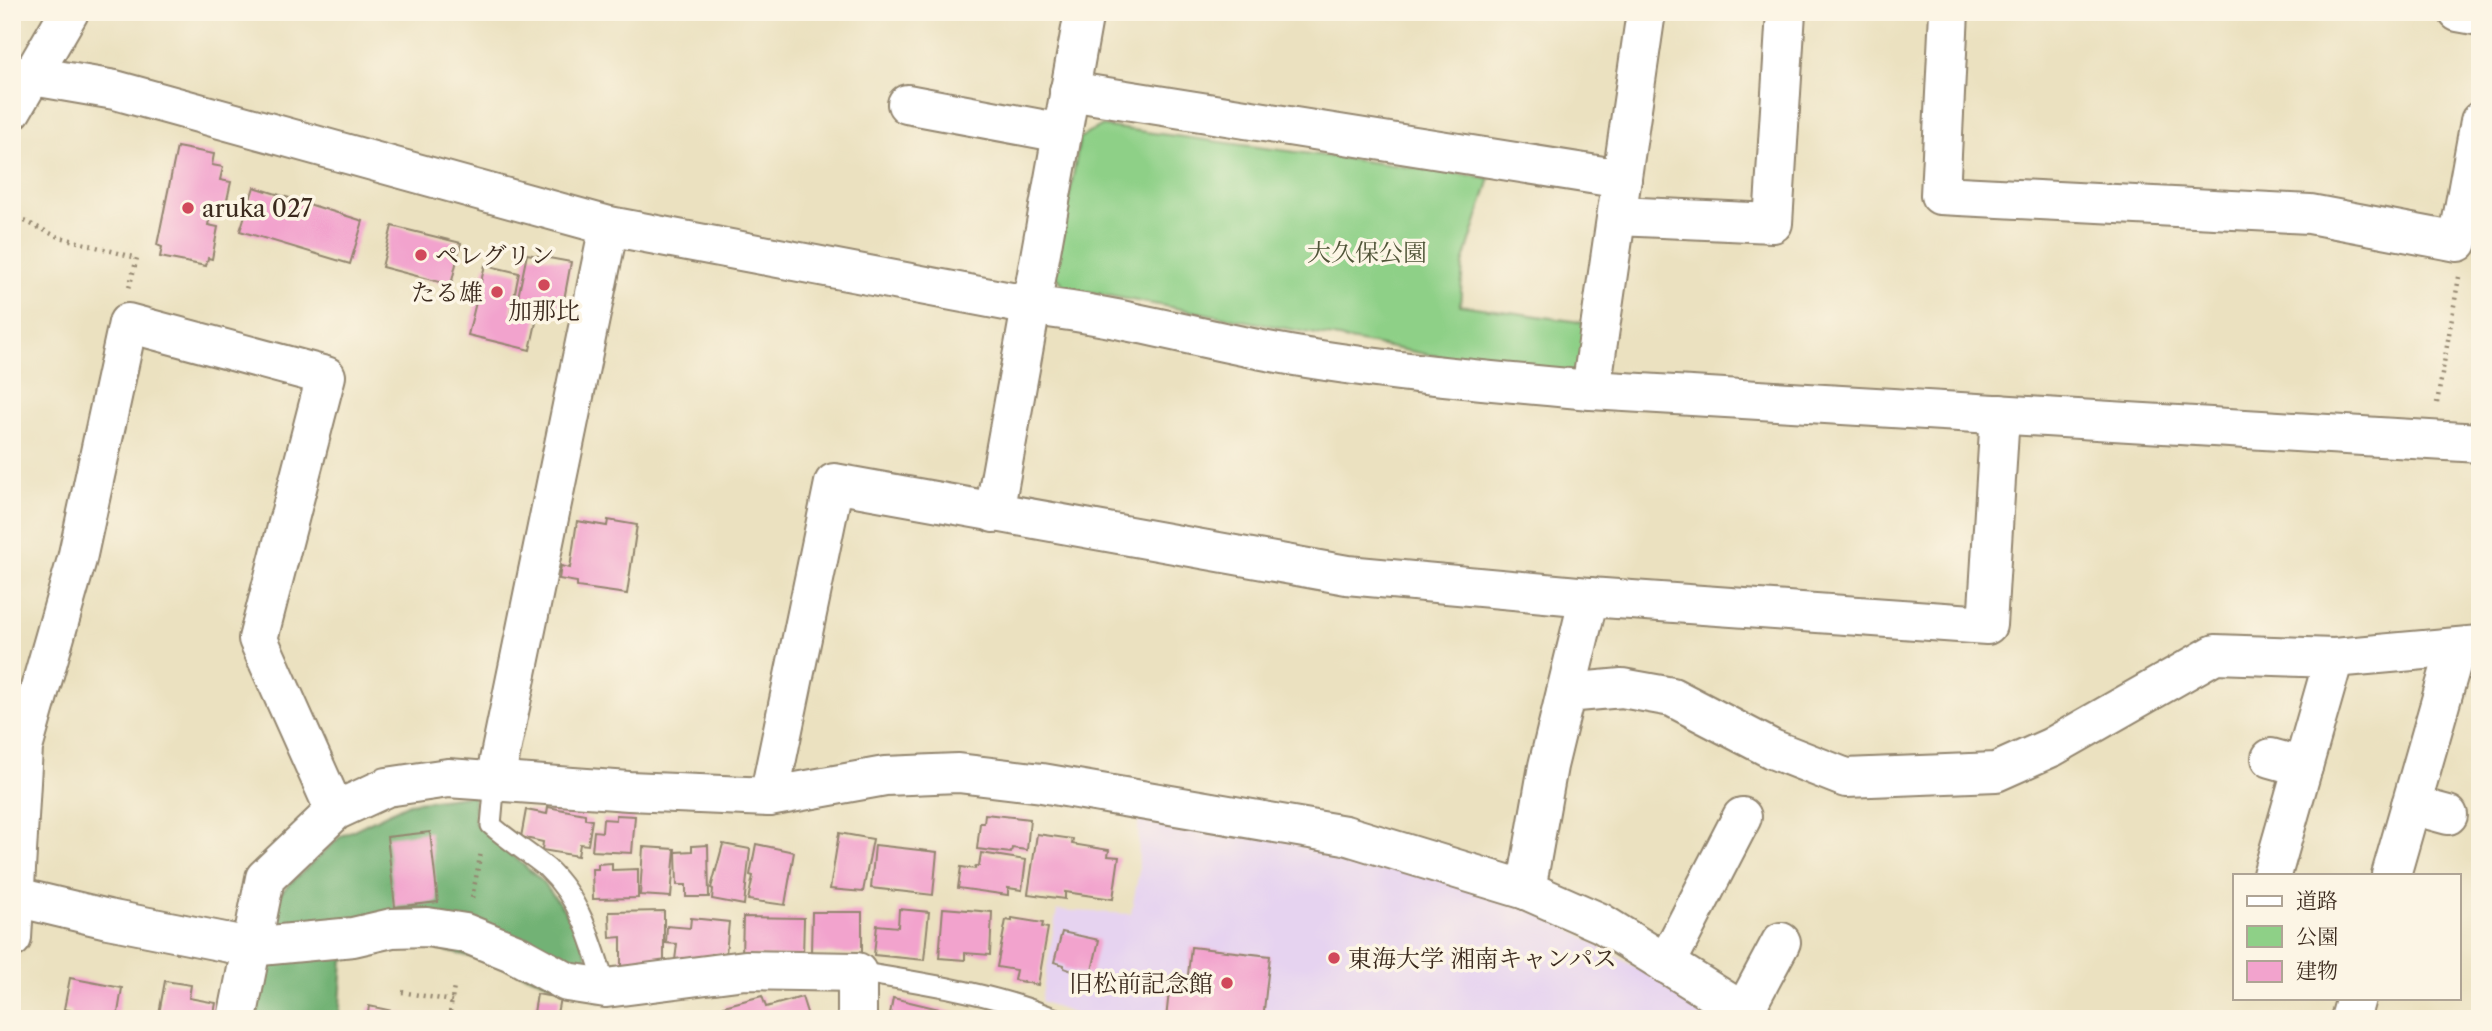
<svg xmlns="http://www.w3.org/2000/svg" width="2492" height="1031" font-family="'Libre Caslon Text','Noto Serif JP',serif">
  <style>
    .built { fill: #e6d3f0 }
    .green { fill: #8ed087; stroke: #647d52; stroke-width: 2 }
    .forest { fill: #72b274; stroke: #566e49; stroke-width: 2 }
    .building { fill: #f2a3cd }
    .lines { fill: none; stroke-linecap: round; stroke-linejoin: round }
    .service-casing { stroke: #93866f; stroke-width: 23 }
    .minor-casing { stroke: #93866f; stroke-width: 42 }
    .tertiary-casing { stroke: #93866f; stroke-width: 42 }
    .path { stroke: #93866f; stroke-width: 4.5; stroke-dasharray: 2 5; stroke-linecap: butt }
    .service { stroke: #fff; stroke-width: 19 }
    .minor { stroke: #fff; stroke-width: 38 }
    .tertiary { stroke: #fff; stroke-width: 38 }
    .poi-dot { fill: #d1495b; stroke: #fcf5e5; stroke-width: 2.5 }
    .labels { text-anchor: middle; dominant-baseline: central; stroke-width: 7; stroke-linejoin: round; paint-order: stroke }
    .poi-label { font-size: 24px; fill: #3b2a1e; stroke: #fcf5e5; text-anchor: start }
    .park-label { font-size: 24px; fill: #505438; stroke: #fcf5e5 }
  </style>
  <rect width="100%" height="100%" fill="#fcf5e5"/>
  <filter id="ink" filterUnits="userSpaceOnUse"><feTurbulence type="fractalNoise" baseFrequency=".0143" numOctaves="2"/><feDisplacementMap in="SourceGraphic" scale="14" xChannelSelector="R" yChannelSelector="G"/><feConvolveMatrix kernelMatrix="1 2 1 2 8 2 1 2 1" color-interpolation-filters="sRGB"/></filter>
  <filter id="wash" filterUnits="userSpaceOnUse"><feTurbulence type="fractalNoise" baseFrequency=".00686" numOctaves="4" result="noise"/><feDisplacementMap in="SourceGraphic" scale="28" xChannelSelector="R" yChannelSelector="G"/><feGaussianBlur stdDeviation="1.57" result="paint"/><feColorMatrix in="noise" values="0 0 0 0 0 0 0 0 0 0 0 0 0 0 0 0 0 1.4 0 .05"/><feComposite in="paint" operator="in"/></filter>
  <g filter="url(#wash)">
    <rect width="100%" height="100%" fill="#ebe1c0"/>
    <path class="built" d="M 1138,811 L 1337,845 L 1531,906 L 1723,1019 L 1087,1019 L 1041,1001 L 1057,910 L 1131,914 L 1139,871 Z"/>
    <path class="green" d="M 1101,126 L 1490,178 L 1463,264 L 1460,305 L 1587,323 L 1580,377 L 1453,359 L 1066,288 L 1055,274 L 1080,138 Z"/>
    <path class="forest" d="M 474,795 L 475,823 L 542,881 L 578,928 L 601,1002 L 485,960 L 429,947 L 368,950 L 343,960 L 339,1019 L 250,1019 L 279,894 L 341,836 L 409,803 Z"/>
    <g id="blocks">
      <g class="building">
        <path d="M 177,147 L 214,154 L 212,165 L 223,167 L 220,180 L 231,182 L 225,209 L 212,206 L 208,225 L 218,227 L 212,259 L 208,258 L 206,266 L 160,257 L 162,247 L 157,245 Z"/>
        <path d="M 254,187 L 363,221 L 350,264 L 240,231 Z"/>
        <path d="M 392,226 L 461,243 L 451,285 L 382,267 Z"/>
        <path d="M 527,254 L 571,262 L 561,316 L 516,307 Z"/>
        <path d="M 485,265 L 519,273 L 511,312 L 537,318 L 530,350 L 468,335 Z"/>
        <path d="M 608,520 L 637,525 L 627,594 L 577,587 L 577,582 L 559,579 L 561,566 L 570,568 L 577,521 L 607,526 Z"/>
        <path d="M 548,807 L 585,814 L 585,819 L 592,820 L 588,845 L 580,844 L 578,856 L 542,850 L 543,842 L 521,837 L 526,810 L 547,814 Z"/>
        <path d="M 985,814 L 1030,819 L 1027,850 L 1012,848 L 1011,853 L 977,849 L 980,823 L 984,823 Z"/>
        <path d="M 616,815 L 635,816 L 632,853 L 592,851 L 594,831 L 602,832 L 603,819 L 616,820 Z"/>
        <path d="M 430,832 L 438,902 L 395,907 L 387,837 Z"/>
        <path d="M 839,833 L 873,839 L 863,892 L 830,889 Z"/>
        <path d="M 1037,834 L 1073,839 L 1072,844 L 1109,850 L 1108,856 L 1119,857 L 1113,899 L 1065,892 L 1065,899 L 1028,894 Z"/>
        <path d="M 723,844 L 750,849 L 744,905 L 712,899 L 713,889 L 711,888 Z"/>
        <path d="M 756,844 L 794,852 L 785,905 L 748,900 L 753,876 L 750,875 Z"/>
        <path d="M 708,845 L 709,897 L 686,897 L 686,885 L 677,885 L 676,852 L 692,851 L 692,846 Z"/>
        <path d="M 875,845 L 937,852 L 933,895 L 871,888 Z"/>
        <path d="M 643,847 L 675,849 L 671,897 L 640,895 Z"/>
        <path d="M 981,853 L 1026,860 L 1022,890 L 1008,888 L 1008,895 L 958,888 L 961,867 L 975,869 L 976,866 L 979,866 Z"/>
        <path d="M 612,863 L 612,870 L 638,869 L 638,898 L 593,899 L 592,869 L 598,869 L 598,864 Z"/>
        <path d="M 943,908 L 992,912 L 990,955 L 965,953 L 965,960 L 939,958 Z"/>
        <path d="M 899,909 L 929,912 L 924,960 L 874,955 L 877,925 L 898,927 Z"/>
        <path d="M 664,911 L 664,965 L 621,966 L 621,937 L 610,938 L 609,912 Z"/>
        <path d="M 812,912 L 862,912 L 862,954 L 811,953 Z"/>
        <path d="M 743,917 L 804,918 L 803,957 L 742,956 Z"/>
        <path d="M 691,918 L 729,922 L 726,954 L 712,954 L 711,964 L 675,960 L 677,944 L 666,943 L 667,926 L 690,928 Z"/>
        <path d="M 1012,918 L 1043,923 L 1042,927 L 1048,928 L 1038,985 L 1014,980 L 1016,970 L 997,967 L 1006,920 L 1012,921 Z"/>
        <path d="M 1062,932 L 1099,940 L 1091,975 L 1072,971 L 1064,968 L 1064,965 L 1054,962 Z"/>
        <path d="M 1191,947 L 1270,956 L 1263,1019 L 1240,1019 L 1196,1014 L 1195,1019 L 1166,1019 L 1170,982 L 1187,984 Z"/>
        <path d="M 70,978 L 122,988 L 117,1019 L 70,1019 L 72,1011 L 64,1009 Z"/>
        <path d="M 165,981 L 191,985 L 189,998 L 216,1003 L 213,1019 L 158,1019 Z"/>
        <path d="M 537,994 L 560,998 L 556,1019 L 533,1019 Z"/>
        <path d="M 762,996 L 766,1007 L 802,997 L 809,1019 L 728,1019 L 724,1006 Z"/>
        <path d="M 893,998 L 977,1018 L 977,1019 L 889,1019 Z"/>
        <path d="M 369,1006 L 416,1016 L 416,1019 L 367,1019 Z"/>
      </g>
    </g>
  </g>
  <g filter="url(#ink)">
    <use href="#blocks" fill-opacity="0" stroke="#93866f" stroke-width="2"/>
    <g class="lines">
      <defs>
        <g id="service">
          <path d="M 495,780 L 491,825 C 509,841 529,853 547,868 C 581,900 593,945 606,988"/>
          <path d="M 857,972 C 924,983 993,993 1056,1019"/>
        </g>
        <g id="minor">
          <path d="M 1949,12 L 1940,195 L 2310,214 L 2458,242 L 2480,121"/>
          <path d="M 2458,12 L 2480,16"/>
          <path d="M 1069,91 L 1622,179"/>
          <path d="M 907,104 L 1062,133"/>
          <path d="M 12,110 L 69,12"/>
          <path d="M 1617,216 L 1773,223 L 1786,12"/>
          <path d="M 1591,390 L 1646,12"/>
          <path d="M 994,513 L 1084,12"/>
          <path d="M 1566,693 L 1622,688 L 1672,697 L 1772,749 L 1846,778 L 1996,772 L 2052,747 L 2215,654 L 2334,658 L 2480,645"/>
          <path d="M 2271,758 L 2303,767"/>
          <path d="M 495,780 L 609,226"/>
          <path d="M 769,797 L 834,483 L 1347,575 L 1589,597 L 1987,625 L 2000,414"/>
          <path d="M 2411,805 L 2448,815"/>
          <path d="M 2272,875 L 2334,658"/>
          <path d="M 2391,875 L 2456,648"/>
          <path d="M 1526,890 L 1548,766 L 1589,597"/>
          <path d="M 12,896 L 108,919 L 250,947 L 353,937 L 392,928 L 427,927 L 465,933 L 512,952 L 567,982 L 606,988 L 745,970 L 857,972 L 857,1019"/>
          <path d="M 12,938 L 23,748 L 77,559 L 128,323 L 326,376 L 258,639 L 335,811"/>
          <path d="M 1666,964 L 1742,817"/>
          <path d="M 1743,1013 L 1781,942"/>
          <path d="M 237,1019 L 265,878 L 335,811 L 387,787 L 448,778 L 629,791 L 769,797 L 885,776 L 958,773 L 1042,783 L 1345,835 L 1526,890 L 1601,923 L 1755,1019"/>
          <path d="M 2350,1019 L 2356,998"/>
        </g>
        <path id="tertiary" d="M 12,76 L 33,76 L 115,90 L 609,226 L 1032,306 C 1119,315 1203,340 1289,355 C 1388,372 1490,381 1591,390 L 2480,443"/>
      </defs>
      <use href="#service" class="service-casing"/>
      <use href="#minor" class="minor-casing"/>
      <use href="#tertiary" class="tertiary-casing"/>
      <g class="path">
        <path d="M 12,215 L 56,236 L 137,258 L 129,288"/>
        <path d="M 2437,403 L 2459,277"/>
        <path d="M 472,898 L 481,852"/>
        <path d="M 402,992 L 452,1001"/>
        <path d="M 449,1019 L 454,987"/>
      </g>
      <use href="#service" class="service"/>
      <use href="#minor" class="minor"/>
      <use href="#tertiary" class="tertiary"/>
    </g>
  </g>
  <g class="poi-dot">
    <circle cx="188" cy="208" r="7"/>
    <circle cx="421" cy="255" r="7"/>
    <circle cx="544" cy="285" r="7"/>
    <circle cx="497" cy="292" r="7"/>
    <circle cx="1334" cy="958" r="7"/>
    <circle cx="1227" cy="983" r="7"/>
  </g>
  <g class="labels">
    <g class="poi-label">
      <text x="202" y="208">aruka 027</text>
      <text x="435" y="255">ペレグリン</text>
      <text x="483" y="292" text-anchor="end">たる雄</text>
      <text x="544" y="310" text-anchor="middle">加那比</text>
      <text x="1348" y="958">東海大学 湘南キャンパス</text>
      <text x="1213" y="983" text-anchor="end">旧松前記念館</text>
    </g>
    <g class="park-label">
      <text x="1367" y="252">大久保公園</text>
    </g>
  </g>
  <rect width="2492" height="1031" fill="none" stroke="#fcf5e5" stroke-width="42"/>
  <rect x="2233" y="874" width="228" height="126" fill="#fcf5e5" stroke="#afa495" stroke-width="2"/>
  <rect x="2247" y="896" width="35" height="10" fill="#ffffff" stroke="#afa495" stroke-width="2"/>
  <text x="2296" y="908" font-size="21" fill="#3b2a1e">道路</text>
  <rect x="2247" y="926" width="35" height="21" fill="#8ed087" stroke="#afa495" stroke-width="2"/>
  <text x="2296" y="944" font-size="21" fill="#3b2a1e">公園</text>
  <rect x="2247" y="961" width="35" height="21" fill="#f2a3cd" stroke="#afa495" stroke-width="2"/>
  <text x="2296" y="978" font-size="21" fill="#3b2a1e">建物</text>
</svg>
